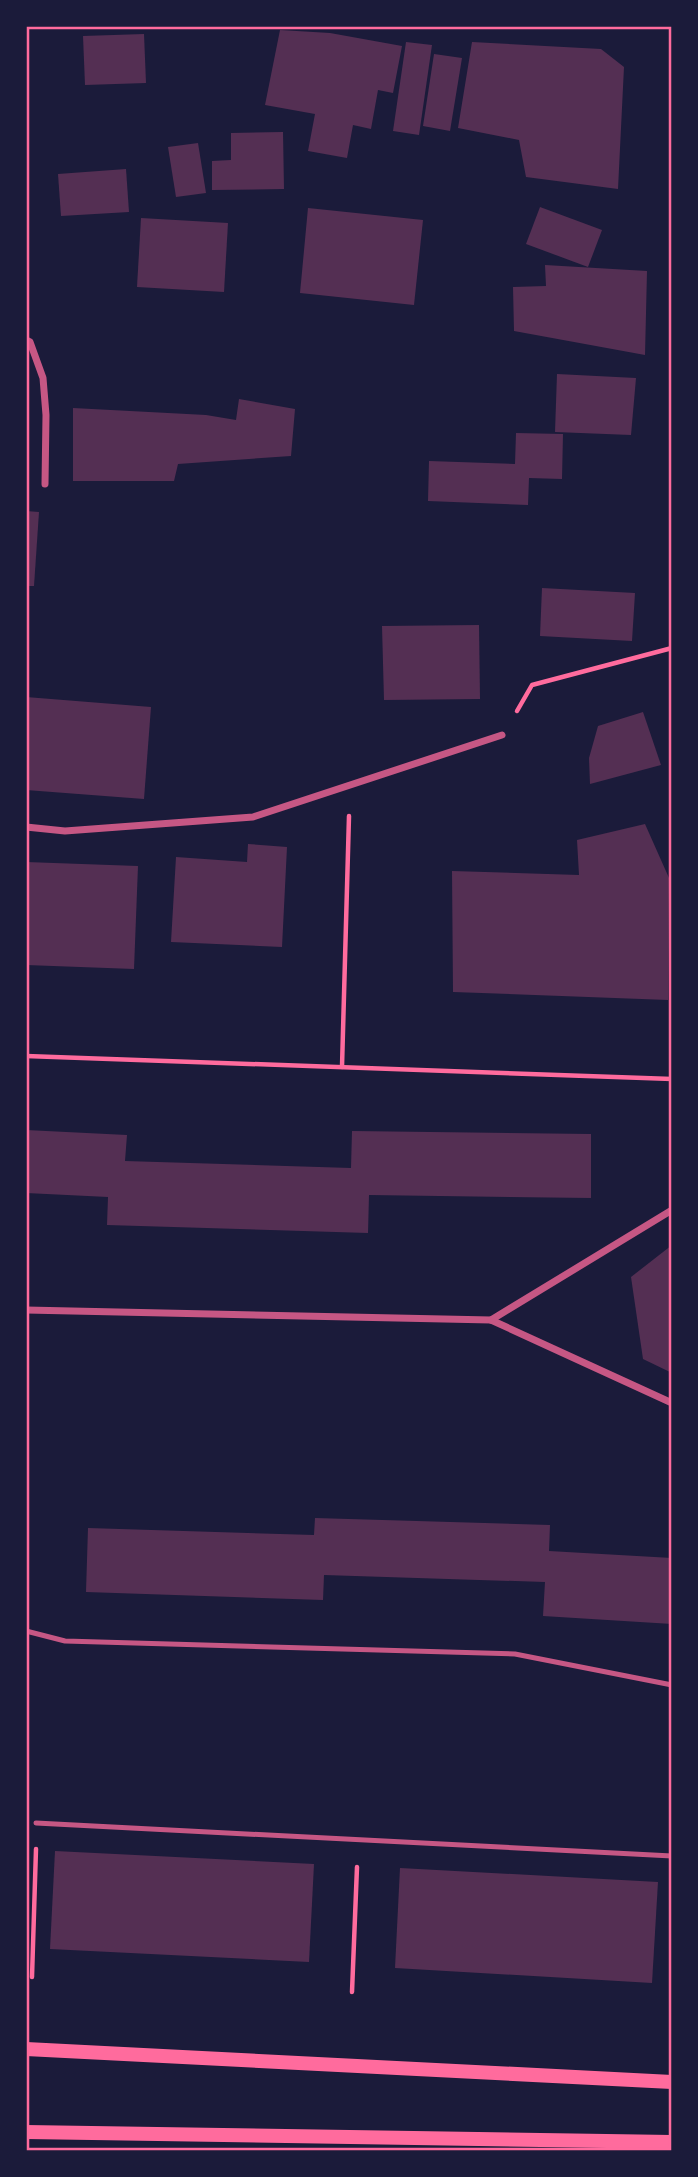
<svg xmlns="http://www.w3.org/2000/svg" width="698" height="2177" font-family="'Roboto Serif',serif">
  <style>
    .building { fill: #542f53 }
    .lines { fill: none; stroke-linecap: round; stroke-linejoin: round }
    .path { stroke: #ff6b9d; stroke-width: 4.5 }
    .service { stroke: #c65784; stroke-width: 5 }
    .minor { stroke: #c65784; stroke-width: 7 }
    .secondary { stroke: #ff6b9d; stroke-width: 14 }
    .neatline { fill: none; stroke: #ff6b9d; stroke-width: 2.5 }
  </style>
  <rect width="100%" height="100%" fill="#1b1b3a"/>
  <g class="building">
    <path d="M 280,30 L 330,33 L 402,46 L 393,93 L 378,90 L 371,129 L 353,125 L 347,158 L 308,151 L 315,114 L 265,105 Z"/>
    <path d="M 144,34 L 146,83 L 85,85 L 83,36 Z"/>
    <path d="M 406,42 L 432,45 L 419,135 L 393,131 Z"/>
    <path d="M 472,42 L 601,49 L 624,67 L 618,189 L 526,177 L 519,140 L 458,128 Z"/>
    <path d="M 434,54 L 462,58 L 450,131 L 423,126 Z"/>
    <path d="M 283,132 L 284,189 L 212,190 L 212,161 L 231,160 L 231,133 Z"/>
    <path d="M 198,143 L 206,193 L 176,197 L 168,147 Z"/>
    <path d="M 126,169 L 129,212 L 61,216 L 58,174 Z"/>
    <path d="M 540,207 L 602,230 L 588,267 L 526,244 Z"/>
    <path d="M 308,208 L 423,220 L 414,305 L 300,293 Z"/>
    <path d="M 141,218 L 228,223 L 224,292 L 137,287 Z"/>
    <path d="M 545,265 L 647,271 L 645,355 L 514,331 L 513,287 L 546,286 Z"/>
    <path d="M 557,374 L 636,378 L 631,435 L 555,432 Z"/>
    <path d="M 239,399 L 295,409 L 291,456 L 178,464 L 174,481 L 73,481 L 73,408 L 206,415 L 236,420 Z"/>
    <path d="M 516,433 L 563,434 L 562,479 L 529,478 L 528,505 L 428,501 L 429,461 L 515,464 Z"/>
    <path d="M 26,511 L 39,512 L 34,586 L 26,586 Z"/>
    <path d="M 542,588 L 635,593 L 632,641 L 540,636 Z"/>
    <path d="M 479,625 L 480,699 L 384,700 L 382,626 Z"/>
    <path d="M 26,697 L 151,707 L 144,799 L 26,790 Z"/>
    <path d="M 643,712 L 661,765 L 590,784 L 589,758 L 598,726 Z"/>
    <path d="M 645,824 L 669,878 L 668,1000 L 453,992 L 452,871 L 579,875 L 577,840 Z"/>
    <path d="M 248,844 L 287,847 L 282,947 L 171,942 L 176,857 L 247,862 Z"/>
    <path d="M 26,862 L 138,866 L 134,969 L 26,965 Z"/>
    <path d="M 26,1130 L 127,1135 L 125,1161 L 351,1168 L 352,1131 L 591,1134 L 591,1198 L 369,1195 L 368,1233 L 107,1225 L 108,1197 L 26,1193 Z"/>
    <path d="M 672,1245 L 672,1373 L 643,1359 L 631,1277 Z"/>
    <path d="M 315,1518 L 550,1525 L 549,1551 L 672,1558 L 672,1624 L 543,1616 L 545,1582 L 324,1575 L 323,1600 L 86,1592 L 88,1528 L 314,1535 Z"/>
    <path d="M 55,1851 L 314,1864 L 309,1962 L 50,1949 Z"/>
    <path d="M 400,1868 L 658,1882 L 652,1983 L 395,1968 Z"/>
  </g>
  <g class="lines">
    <g class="path">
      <path d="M 517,711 L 532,685 L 672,648"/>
      <path d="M 26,1056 L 672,1079"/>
      <path d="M 342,1067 L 349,816"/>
      <path d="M 32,1977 L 36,1849"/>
      <path d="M 352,1992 L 357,1867"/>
    </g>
    <g class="service">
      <path d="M 26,1631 L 65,1641 L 515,1654 L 672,1685"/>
      <path d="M 36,1823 L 672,1856"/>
    </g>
    <g class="minor">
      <path d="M 26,340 L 30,342 L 43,378 L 46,415 L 45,484"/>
      <path d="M 26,827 L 65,831 L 253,817 L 502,735"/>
      <path d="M 26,1310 L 491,1320 L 672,1403"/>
      <path d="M 491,1320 L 672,1210"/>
    </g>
    <g class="secondary">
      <path d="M 26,2049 L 672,2082"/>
      <path d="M 26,2132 L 672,2142"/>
    </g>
  </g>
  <rect width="698" height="2177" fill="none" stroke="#1b1b3a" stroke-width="56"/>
  <rect x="28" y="28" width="642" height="2121" class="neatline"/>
</svg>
